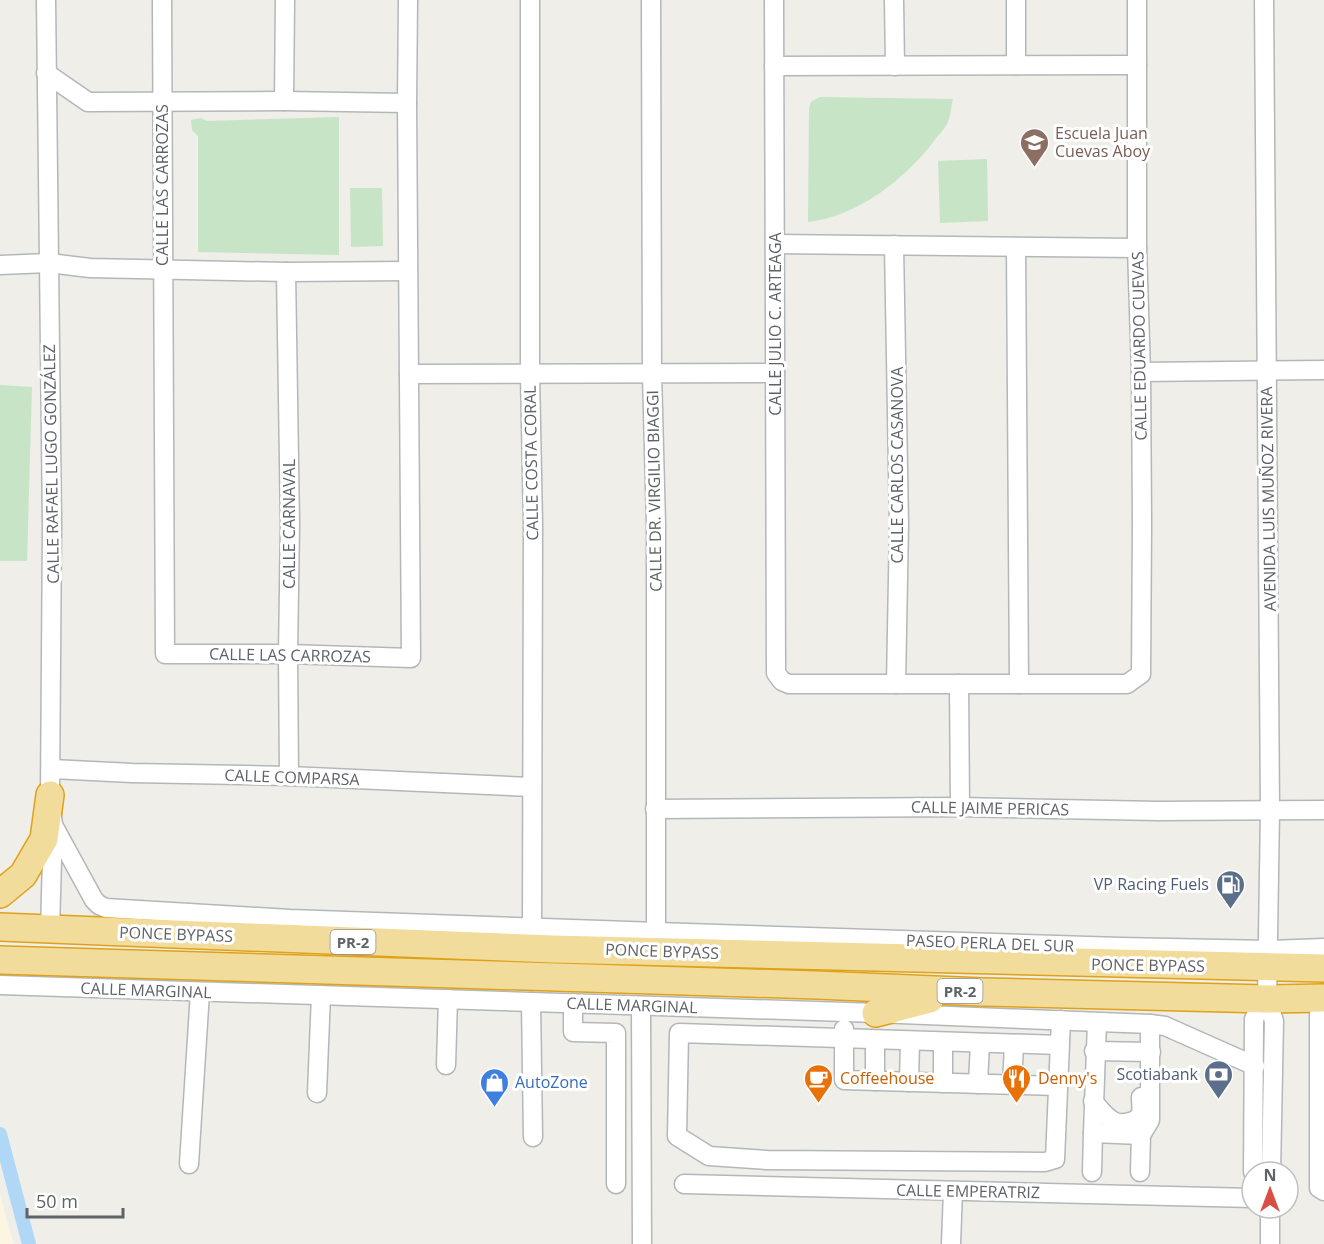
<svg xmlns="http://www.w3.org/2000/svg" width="1324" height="1244" font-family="'Open Sans',sans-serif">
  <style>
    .commercial { fill: #fbf5e1 }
    .green { fill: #c7e4c7 }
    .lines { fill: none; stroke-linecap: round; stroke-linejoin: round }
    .canal { stroke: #b0d8f6; stroke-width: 14 }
    .minor-casing { stroke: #b4b7ba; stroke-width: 21 }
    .highway-casing { stroke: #dfa118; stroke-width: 30 }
    .minor { stroke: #fff; stroke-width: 18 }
    .highway { stroke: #f2dc9c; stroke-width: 27 }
    .labels { text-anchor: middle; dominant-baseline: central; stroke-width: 6; stroke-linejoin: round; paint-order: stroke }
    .shield { fill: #fff; stroke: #8f9194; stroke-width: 1.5 }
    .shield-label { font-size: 15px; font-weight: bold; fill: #5f6266 }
    .education-label { font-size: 16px; fill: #785e54; stroke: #fff; text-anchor: start }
    .street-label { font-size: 16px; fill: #5f6266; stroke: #fff }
    .service-label { font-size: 16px; fill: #4e5e75; stroke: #fff; text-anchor: end }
    .food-label { font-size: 16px; fill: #c56008; stroke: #fff; text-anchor: start }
    .shop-label { font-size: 16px; fill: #366cbe; stroke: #fff; text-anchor: start }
  </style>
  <rect width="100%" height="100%" fill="#efeee8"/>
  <path class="commercial" d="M 0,1193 L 9,1228 L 14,1244 L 0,1244 Z"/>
  <g class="green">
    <path d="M 820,97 L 953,99 C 951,106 951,115 948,122 C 945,129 938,135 934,141 C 904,180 858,216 808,222 L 809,108 L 811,102 Z"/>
    <path d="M 339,117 L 339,255 L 198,252 L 198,136 L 192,130 L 191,120 L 201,118 L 207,121 Z"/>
    <path d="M 987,159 L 988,221 L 940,223 L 938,161 Z"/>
    <path d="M 350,188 L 382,188 L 383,246 L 351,247 Z"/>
    <path d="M 0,385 L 32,387 L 27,561 L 0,561 Z"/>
  </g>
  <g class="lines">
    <path class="canal" d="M 0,1134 L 29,1244"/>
    <defs>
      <g id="minor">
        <path d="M 46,0 L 52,524 L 50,795 L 53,825 L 50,929"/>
        <path d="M 162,0 L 165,654 L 288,654 L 411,658 L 407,103 L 408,0"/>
        <path d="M 530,0 L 530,374 L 533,524 L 532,926"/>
        <path d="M 651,0 L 652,374 L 656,524 L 656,945"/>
        <path d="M 774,0 L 776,673 L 782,681 L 789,684 L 1127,684 L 1141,674 L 1142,524 L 1141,372 L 1137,248 L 1137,0"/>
        <path d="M 894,0 L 895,66"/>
        <path d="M 1016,0 L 1016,65"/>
        <path d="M 1264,0 L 1270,811 L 1267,999 L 1274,1021 L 1271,1172"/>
        <path d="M 774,66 L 1137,65"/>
        <path d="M 46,73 L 88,102 L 284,101 L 407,103"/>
        <path d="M 284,101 L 285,0"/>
        <path d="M 775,244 L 1137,248"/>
        <path d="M 894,245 L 899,524 L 896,684"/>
        <path d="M 1016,247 L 1019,684"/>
        <path d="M 0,265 L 49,263 L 90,268 L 286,272 L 408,271"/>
        <path d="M 286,272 L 290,524 L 288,654 L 289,776"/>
        <path d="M 1141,372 L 1324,370"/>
        <path d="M 409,374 L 775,373"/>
        <path d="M 959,684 L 960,807"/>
        <path d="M 52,769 L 132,773 L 289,776 L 531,787"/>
        <path d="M 655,809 L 960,807 L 1158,811 L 1324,810"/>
        <path d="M 53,825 L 94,900 L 99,905 L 106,908 L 290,919 L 657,932 L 1120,947 L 1269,950 L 1324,948"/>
        <path d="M 0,985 L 876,1013 L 1150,1024 L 1165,1026 L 1255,1066"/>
        <path d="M 1319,998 L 1319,1188 L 1324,1191"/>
        <path d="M 531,1002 L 533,1137"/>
        <path d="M 573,1003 L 573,1032 L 616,1033 L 616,1184"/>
        <path d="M 641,1006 L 642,1244"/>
        <path d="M 1097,1022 L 1093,1133 L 1141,1135 L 1150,1120 L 1150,1024"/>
        <path d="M 844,1029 L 844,1080 L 1058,1086"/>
        <path d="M 1060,1045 L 679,1033 L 677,1136 L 709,1156 L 767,1160 L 1045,1162 L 1055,1159 C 1057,1113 1059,1066 1061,1020"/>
        <path d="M 1094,1051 L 1151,1052"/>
        <path d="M 446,1065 L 448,999"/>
        <path d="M 875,1081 L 875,1040"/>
        <path d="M 909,1082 L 910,1041"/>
        <path d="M 943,1083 L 943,1042"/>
        <path d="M 978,1084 L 980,1043"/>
        <path d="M 1012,1085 L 1014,1044"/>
        <path d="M 317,1093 L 321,995"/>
        <path d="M 1093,1101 C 1099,1108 1106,1118 1115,1122 C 1123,1125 1138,1122 1141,1113 C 1142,1108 1141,1102 1141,1097"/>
        <path d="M 189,1164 L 200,992"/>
        <path d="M 1092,1172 L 1093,1133"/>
        <path d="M 1140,1172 L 1141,1135"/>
        <path d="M 1253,1172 L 1254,1019 L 1258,1011 L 1267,999"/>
        <path d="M 684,1184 L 1252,1198"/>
        <path d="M 1270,1208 L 1270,1244"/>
        <path d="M 951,1244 L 953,1191"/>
      </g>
      <g id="highway">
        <path d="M 0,894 L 23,875 L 44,839 L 50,795"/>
        <path d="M 0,927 L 553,949 L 1324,968"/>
        <path d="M 0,960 L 816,985 L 983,992 L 1267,999 L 1324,998"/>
        <path d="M 876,1013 L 930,999"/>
      </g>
    </defs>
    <use href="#minor" class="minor-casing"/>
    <use href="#highway" class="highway-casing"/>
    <use href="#minor" class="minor"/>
    <use href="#highway" class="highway"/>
  </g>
  <defs>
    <symbol id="school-pin" viewBox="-11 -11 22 30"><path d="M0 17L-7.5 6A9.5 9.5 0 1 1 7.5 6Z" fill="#8d6e63" stroke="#fff"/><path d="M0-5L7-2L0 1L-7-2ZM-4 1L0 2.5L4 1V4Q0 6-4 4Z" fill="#fff"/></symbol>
    <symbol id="fuel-pin" viewBox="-11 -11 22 30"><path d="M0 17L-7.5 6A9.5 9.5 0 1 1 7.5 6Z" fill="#5c6f8a" stroke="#fff"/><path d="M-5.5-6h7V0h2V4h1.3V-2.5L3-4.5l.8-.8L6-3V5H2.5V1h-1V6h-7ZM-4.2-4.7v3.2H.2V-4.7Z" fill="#fff"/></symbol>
    <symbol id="bank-pin" viewBox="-11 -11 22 30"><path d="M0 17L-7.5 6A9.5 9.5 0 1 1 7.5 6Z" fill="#5c6f8a" stroke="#fff"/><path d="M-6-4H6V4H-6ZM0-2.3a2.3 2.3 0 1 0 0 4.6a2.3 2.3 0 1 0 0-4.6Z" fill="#fff"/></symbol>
    <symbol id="cafe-pin" viewBox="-11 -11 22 30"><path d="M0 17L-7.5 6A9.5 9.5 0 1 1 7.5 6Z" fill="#e8710a" stroke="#fff"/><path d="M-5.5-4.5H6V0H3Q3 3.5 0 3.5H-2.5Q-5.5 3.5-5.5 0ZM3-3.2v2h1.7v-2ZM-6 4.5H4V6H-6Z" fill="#fff"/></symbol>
    <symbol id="restaurant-pin" viewBox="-11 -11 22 30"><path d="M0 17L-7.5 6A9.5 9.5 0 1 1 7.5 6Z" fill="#e8710a" stroke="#fff"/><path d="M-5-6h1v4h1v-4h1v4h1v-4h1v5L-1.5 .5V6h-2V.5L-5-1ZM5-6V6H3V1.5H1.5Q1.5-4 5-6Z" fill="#fff"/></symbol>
    <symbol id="shop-pin" viewBox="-11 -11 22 30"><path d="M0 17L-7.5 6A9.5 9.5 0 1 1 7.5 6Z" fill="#3f7fe0" stroke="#fff"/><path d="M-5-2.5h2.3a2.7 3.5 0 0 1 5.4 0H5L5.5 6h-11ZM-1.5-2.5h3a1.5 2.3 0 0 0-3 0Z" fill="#fff"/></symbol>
  </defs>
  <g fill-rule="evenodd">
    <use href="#school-pin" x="1018" y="126" width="33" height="45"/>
    <use href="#fuel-pin" x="1214" y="868" width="33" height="45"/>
    <use href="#bank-pin" x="1202" y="1058" width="33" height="45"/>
    <use href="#cafe-pin" x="802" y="1062" width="33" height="45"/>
    <use href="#restaurant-pin" x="1000" y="1062" width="33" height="45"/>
    <use href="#shop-pin" x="478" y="1066" width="33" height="45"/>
  </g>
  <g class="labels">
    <g class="shield">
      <rect x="330.5" y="930" width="45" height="24" rx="4.5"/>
      <rect x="937.5" y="979" width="45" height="24" rx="4.5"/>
    </g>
    <g class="shield-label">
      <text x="353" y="942">PR-2</text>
      <text x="960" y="991">PR-2</text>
    </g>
    <g class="education-label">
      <text x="1055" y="133">Escuela Juan<tspan x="1055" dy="18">Cuevas Aboy</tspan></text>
    </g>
    <g class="street-label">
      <text transform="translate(162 185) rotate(-90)">CALLE LAS CARROZAS</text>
      <text transform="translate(775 324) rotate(-90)">CALLE JULIO C. ARTEAGA</text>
      <text transform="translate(1139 346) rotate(-91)">CALLE EDUARDO CUEVAS</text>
      <text transform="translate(531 463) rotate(-91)">CALLE COSTA CORAL</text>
      <text transform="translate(51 464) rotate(-91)">CALLE RAFAEL LUGO GONZÁLEZ</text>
      <text transform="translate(897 465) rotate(-90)">CALLE CARLOS CASANOVA</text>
      <text transform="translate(654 491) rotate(-91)">CALLE DR. VIRGILIO BIAGGI</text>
      <text transform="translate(1268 499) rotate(-91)">AVENIDA LUIS MUÑOZ RIVERA</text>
      <text transform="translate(289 524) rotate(-90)">CALLE CARNAVAL</text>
      <text transform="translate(290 655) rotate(1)">CALLE LAS CARROZAS</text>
      <text transform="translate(292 777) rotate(2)">CALLE COMPARSA</text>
      <text transform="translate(990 808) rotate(1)">CALLE JAIME PERICAS</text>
      <text transform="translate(176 934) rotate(2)">PONCE BYPASS</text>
      <text transform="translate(990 943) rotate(2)">PASEO PERLA DEL SUR</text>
      <text transform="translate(662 951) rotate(2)">PONCE BYPASS</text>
      <text transform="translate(1148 965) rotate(1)">PONCE BYPASS</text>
      <text transform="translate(146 990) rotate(2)">CALLE MARGINAL</text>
      <text transform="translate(632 1005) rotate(2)">CALLE MARGINAL</text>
      <text transform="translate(968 1191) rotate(1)">CALLE EMPERATRIZ</text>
    </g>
    <g class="service-label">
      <text x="1209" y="884">VP Racing Fuels</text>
      <text x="1198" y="1074">Scotiabank</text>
    </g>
    <g class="food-label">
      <text x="840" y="1078">Coffeehouse</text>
      <text x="1038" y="1078">Denny's</text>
    </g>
    <g class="shop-label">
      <text x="515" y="1082">AutoZone</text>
    </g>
  </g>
  <g transform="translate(1270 1190)"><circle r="28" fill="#ffffff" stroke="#bfc0c2" stroke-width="1.5"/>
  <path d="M0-4.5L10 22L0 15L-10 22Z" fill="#d85045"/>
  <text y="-9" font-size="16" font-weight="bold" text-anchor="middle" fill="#5f6266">N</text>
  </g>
  <path d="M27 1208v9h96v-9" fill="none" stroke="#5f6266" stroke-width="3"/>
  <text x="36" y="1208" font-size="18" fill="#5f6266" stroke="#ffffff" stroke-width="4.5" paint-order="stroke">50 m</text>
</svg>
